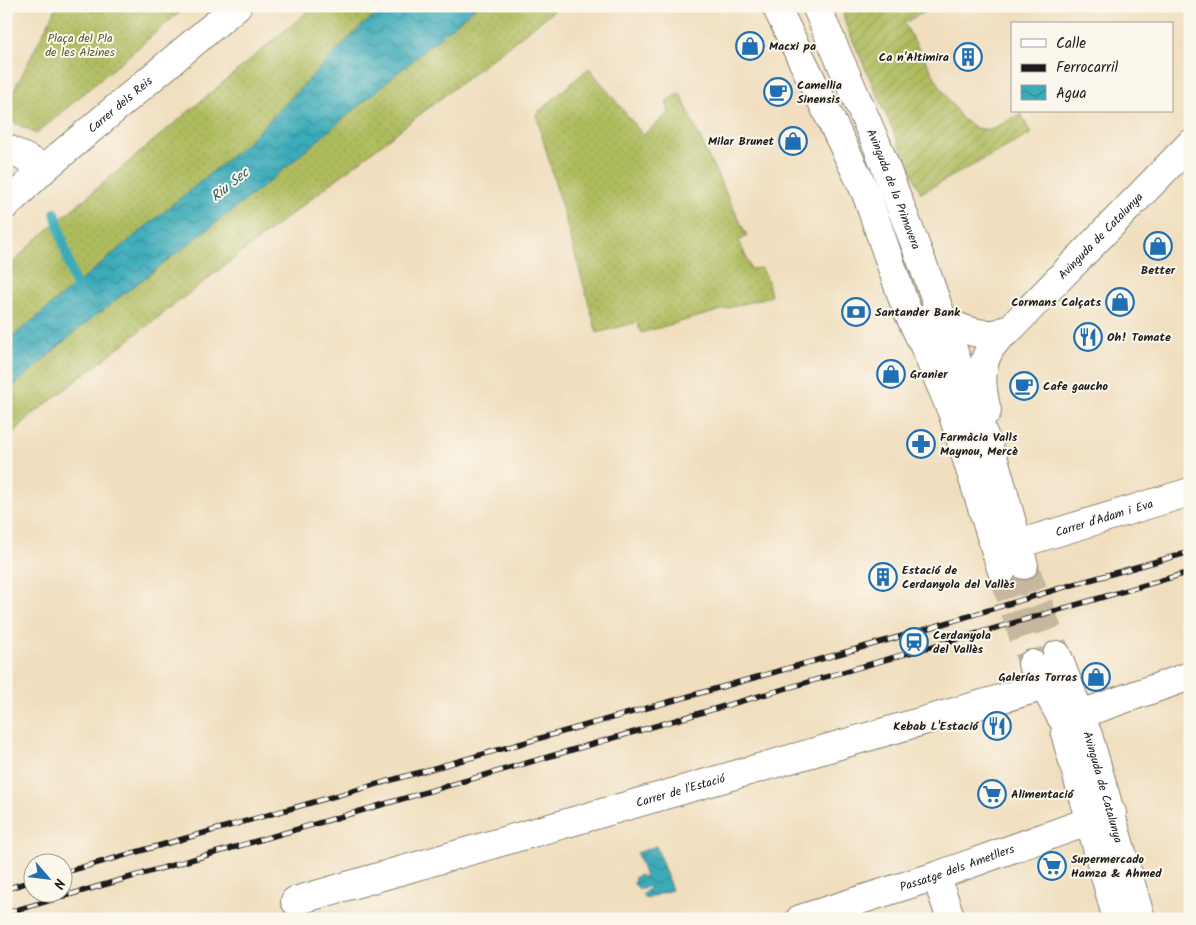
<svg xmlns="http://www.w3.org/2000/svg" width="1196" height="925" font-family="Kalam,sans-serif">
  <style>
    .grass { fill: url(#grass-dots); stroke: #656c3c }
    .garden { fill: url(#garden-furrows); stroke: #656c3c }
    .water { fill: url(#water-waves); stroke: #2c646a }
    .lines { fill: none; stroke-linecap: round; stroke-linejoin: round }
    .stream { stroke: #3babb9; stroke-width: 10 }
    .street-tunnel { stroke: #c6b79e; stroke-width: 28; stroke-dasharray: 28 14; stroke-linecap: butt }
    .street-casing { stroke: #867d6d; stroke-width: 30 }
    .street { stroke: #fff; stroke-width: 28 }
    .rail-casing { stroke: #1c1c1c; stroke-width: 5.5 }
    .rail { stroke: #fbf7ec; stroke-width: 4; stroke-dasharray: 11; stroke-linecap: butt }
    .labels { text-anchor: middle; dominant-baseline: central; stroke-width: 4; stroke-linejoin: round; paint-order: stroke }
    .park-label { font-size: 12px; fill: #565c36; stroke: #fbf7ec }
    .poi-label { font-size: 12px; font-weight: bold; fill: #1c1c1c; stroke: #fbf7ec; text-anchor: start }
    .street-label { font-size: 12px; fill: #1c1c1c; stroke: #fbf7ec }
    .water-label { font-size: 14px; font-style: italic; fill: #2a5c63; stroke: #fbf7ec }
  </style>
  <defs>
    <pattern id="grass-dots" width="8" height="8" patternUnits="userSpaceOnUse" patternTransform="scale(1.25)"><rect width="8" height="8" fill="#aebb5d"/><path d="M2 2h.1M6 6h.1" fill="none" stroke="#95a050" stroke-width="1.8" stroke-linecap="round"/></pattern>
    <pattern id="garden-furrows" width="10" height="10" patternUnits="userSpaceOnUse" patternTransform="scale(1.25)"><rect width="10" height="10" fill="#aebb5d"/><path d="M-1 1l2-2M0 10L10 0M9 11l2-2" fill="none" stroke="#95a050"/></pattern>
    <pattern id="water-waves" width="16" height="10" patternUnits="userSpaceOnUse" patternTransform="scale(1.25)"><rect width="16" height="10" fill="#3babb9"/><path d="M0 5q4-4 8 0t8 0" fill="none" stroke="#318a96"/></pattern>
  </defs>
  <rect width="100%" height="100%" fill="#fbf7ec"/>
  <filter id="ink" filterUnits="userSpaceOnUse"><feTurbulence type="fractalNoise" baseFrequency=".02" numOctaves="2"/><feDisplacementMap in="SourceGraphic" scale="10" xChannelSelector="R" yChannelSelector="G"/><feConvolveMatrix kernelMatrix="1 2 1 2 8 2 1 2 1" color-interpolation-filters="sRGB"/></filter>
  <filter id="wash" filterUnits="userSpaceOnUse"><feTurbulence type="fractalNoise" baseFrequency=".0096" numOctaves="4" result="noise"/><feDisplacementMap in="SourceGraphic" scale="20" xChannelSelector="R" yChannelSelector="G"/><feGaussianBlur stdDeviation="1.12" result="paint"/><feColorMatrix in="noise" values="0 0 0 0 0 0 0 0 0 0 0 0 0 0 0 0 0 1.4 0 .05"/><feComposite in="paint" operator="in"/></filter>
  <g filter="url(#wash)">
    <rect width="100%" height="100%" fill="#f0debe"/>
    <g class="grass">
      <path d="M 57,6 L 187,6 L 36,134 L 6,118 L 6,106 Z"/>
      <path d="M 314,6 L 560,6 L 28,418 L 6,441 L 6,270 L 32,243 Z"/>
      <path d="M 589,68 L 643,135 L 669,113 L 666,101 L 680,93 L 708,156 L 747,236 L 739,241 L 751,269 L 762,268 L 768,282 L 771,296 L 641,333 L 637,322 L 597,333 L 536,114 Z"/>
    </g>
    <path class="garden" d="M 841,6 L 935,6 L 904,23 L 943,91 L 962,119 L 976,128 L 990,130 L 1021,114 L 1031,134 L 921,193 L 846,25 Z"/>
    <g class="water">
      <path d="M 388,6 L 477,6 L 265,185 L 76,331 L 6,393 L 6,342 L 247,143 L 360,27 Z"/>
      <path d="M 656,846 L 672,890 L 650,897 L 644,898 L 643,894 L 649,888 L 648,886 L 642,889 L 638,888 L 634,884 L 635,877 L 640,875 L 644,878 L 645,877 L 637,853 Z"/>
    </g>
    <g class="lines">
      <path class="stream" d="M 55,213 L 79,299"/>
    </g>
  </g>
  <g filter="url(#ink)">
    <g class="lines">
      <g class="street-tunnel">
        <path d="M 1024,565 L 1057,655"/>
        <path d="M 1002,571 L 1032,664"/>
      </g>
      <defs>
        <g id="street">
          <path d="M 776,6 L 866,193 L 906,308 L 924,346 L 952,412 L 1002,571"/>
          <path id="s1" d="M 816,6 L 877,145 L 928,278 L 977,418 L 996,466 L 1024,565"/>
          <path d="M 6,148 L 45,168"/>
          <path id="s2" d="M 6,205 L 45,168 L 237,6"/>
          <path d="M 934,312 C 950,325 972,335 992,334 C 999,334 1005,330 1011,328"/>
          <path id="s3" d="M 987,411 C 981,387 978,361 996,341 C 1000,336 1007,332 1011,328 L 1190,144"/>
          <path id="s4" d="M 1018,544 L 1190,492"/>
          <path id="s5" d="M 1057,655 L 1088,735 L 1141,919"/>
          <path d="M 1032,664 L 1061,717 L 1078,742 L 1080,749"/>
          <path d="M 1063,710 L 1081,714 L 1190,676"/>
          <path d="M 1065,733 L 1117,919"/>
          <path d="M 936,876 L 951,919"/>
          <path id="s6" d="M 295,901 L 1066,680"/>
          <path id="s7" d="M 800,919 L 936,876 L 1112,813"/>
        </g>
      </defs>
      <use href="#street" class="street-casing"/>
      <use href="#street" class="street"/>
      <defs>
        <g id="rail">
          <path d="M 62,873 L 913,633 L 1061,588 L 1190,552"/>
          <path d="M 6,889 L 32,881"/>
          <path d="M 6,913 L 1190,572"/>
        </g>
      </defs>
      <use href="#rail" class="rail-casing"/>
      <use href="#rail" class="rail"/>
    </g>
  </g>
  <defs>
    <symbol id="shop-ring" viewBox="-11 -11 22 22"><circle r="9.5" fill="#fbf7ec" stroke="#1f6fb2" stroke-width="1.5"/><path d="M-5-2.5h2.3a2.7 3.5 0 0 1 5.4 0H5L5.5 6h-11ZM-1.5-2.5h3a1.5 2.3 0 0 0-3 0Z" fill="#1f6fb2"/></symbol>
    <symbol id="building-ring" viewBox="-11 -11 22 22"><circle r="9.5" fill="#fbf7ec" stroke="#1f6fb2" stroke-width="1.5"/><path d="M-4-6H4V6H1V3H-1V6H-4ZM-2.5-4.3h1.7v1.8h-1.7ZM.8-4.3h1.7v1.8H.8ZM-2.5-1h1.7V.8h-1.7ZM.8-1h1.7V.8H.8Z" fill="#1f6fb2"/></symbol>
    <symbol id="cafe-ring" viewBox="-11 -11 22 22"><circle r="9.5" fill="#fbf7ec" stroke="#1f6fb2" stroke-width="1.5"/><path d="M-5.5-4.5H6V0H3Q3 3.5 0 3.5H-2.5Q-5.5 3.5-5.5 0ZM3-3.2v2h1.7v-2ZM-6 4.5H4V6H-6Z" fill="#1f6fb2"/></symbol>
    <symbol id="bank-ring" viewBox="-11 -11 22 22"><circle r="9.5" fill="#fbf7ec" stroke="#1f6fb2" stroke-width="1.5"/><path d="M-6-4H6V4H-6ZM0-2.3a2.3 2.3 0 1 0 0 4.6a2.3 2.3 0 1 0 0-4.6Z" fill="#1f6fb2"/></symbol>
    <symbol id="restaurant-ring" viewBox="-11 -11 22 22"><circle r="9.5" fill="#fbf7ec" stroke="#1f6fb2" stroke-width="1.5"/><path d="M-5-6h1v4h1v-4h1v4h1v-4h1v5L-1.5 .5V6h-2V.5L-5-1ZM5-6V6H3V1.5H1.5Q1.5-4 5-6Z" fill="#1f6fb2"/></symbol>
    <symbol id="pharmacy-ring" viewBox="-11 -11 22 22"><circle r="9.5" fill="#fbf7ec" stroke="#1f6fb2" stroke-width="1.5"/><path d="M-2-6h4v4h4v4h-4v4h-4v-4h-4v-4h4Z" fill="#1f6fb2"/></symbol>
    <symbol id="station-ring" viewBox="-11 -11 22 22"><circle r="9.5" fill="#fbf7ec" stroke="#1f6fb2" stroke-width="1.5"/><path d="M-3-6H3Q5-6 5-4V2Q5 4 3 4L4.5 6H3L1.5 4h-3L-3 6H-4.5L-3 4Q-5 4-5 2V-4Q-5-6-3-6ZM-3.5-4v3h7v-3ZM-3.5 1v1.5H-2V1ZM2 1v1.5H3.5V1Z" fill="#1f6fb2"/></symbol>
    <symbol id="supermarket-ring" viewBox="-11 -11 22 22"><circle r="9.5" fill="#fbf7ec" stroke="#1f6fb2" stroke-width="1.5"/><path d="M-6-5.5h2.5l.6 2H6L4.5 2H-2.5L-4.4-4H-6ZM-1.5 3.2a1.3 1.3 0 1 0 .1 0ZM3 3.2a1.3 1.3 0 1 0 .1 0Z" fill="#1f6fb2"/></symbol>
  </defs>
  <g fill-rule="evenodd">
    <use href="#shop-ring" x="734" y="30" width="32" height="32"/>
    <use href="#building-ring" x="952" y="41" width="32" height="32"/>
    <use href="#cafe-ring" x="762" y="76" width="32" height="32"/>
    <use href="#shop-ring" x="777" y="125" width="32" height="32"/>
    <use href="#shop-ring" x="1142" y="230" width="32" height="32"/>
    <use href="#shop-ring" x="1104" y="286" width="32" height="32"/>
    <use href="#bank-ring" x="840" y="296" width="32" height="32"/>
    <use href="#restaurant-ring" x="1072" y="321" width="32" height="32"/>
    <use href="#shop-ring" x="875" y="358" width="32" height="32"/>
    <use href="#cafe-ring" x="1008" y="370" width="32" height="32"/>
    <use href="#pharmacy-ring" x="905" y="428" width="32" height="32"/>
    <use href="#building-ring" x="867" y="561" width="32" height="32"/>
    <use href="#station-ring" x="898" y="626" width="32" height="32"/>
    <use href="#shop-ring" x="1080" y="661" width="32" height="32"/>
    <use href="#restaurant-ring" x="981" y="710" width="32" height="32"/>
    <use href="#supermarket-ring" x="976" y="778" width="32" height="32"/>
    <use href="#supermarket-ring" x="1036" y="850" width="32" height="32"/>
  </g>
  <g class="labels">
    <g class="park-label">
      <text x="80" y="38">Plaça del Pla<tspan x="80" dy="14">de les Alzines</tspan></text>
    </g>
    <g class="poi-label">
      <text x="769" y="46">Macxi pa</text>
      <text x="949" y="57" text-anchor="end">Ca n'Altimira</text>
      <text x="797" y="85">Camellia<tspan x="797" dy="14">Sinensis</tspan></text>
      <text x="774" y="141" text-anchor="end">Milar Brunet</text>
      <text x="1158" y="270" text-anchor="middle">Better</text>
      <text x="1101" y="302" text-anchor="end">Cormans Calçats</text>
      <text x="875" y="312">Santander Bank</text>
      <text x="1107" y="337">Oh! Tomate</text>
      <text x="910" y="374">Granier</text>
      <text x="1043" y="386">Cafe gaucho</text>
      <text x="940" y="437">Farmàcia Valls<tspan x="940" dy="14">Maynou, Mercè</tspan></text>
      <text x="902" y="570">Estació de<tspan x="902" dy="14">Cerdanyola del Vallès</tspan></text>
      <text x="933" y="635">Cerdanyola<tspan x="933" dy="14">del Vallès</tspan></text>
      <text x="1077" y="677" text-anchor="end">Galerías Torras</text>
      <text x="978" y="726" text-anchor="end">Kebab L'Estació</text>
      <text x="1011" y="794">Alimentació</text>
      <text x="1071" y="859">Supermercado<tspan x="1071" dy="14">Hamza &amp; Ahmed</tspan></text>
    </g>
    <g class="street-label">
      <text stroke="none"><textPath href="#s2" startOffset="152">Carrer dels Reis</textPath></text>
      <text stroke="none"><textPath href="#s1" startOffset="199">Avinguda de la Primavera</textPath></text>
      <text stroke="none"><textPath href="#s3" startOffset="222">Avinguda de Catalunya</textPath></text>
      <text stroke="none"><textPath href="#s4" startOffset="90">Carrer d'Adam i Eva</textPath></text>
      <text stroke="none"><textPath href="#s5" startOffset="140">Avinguda de Catalunya</textPath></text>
      <text stroke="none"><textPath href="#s6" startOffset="401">Carrer de l'Estació</textPath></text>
      <text stroke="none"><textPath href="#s7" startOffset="165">Passatge dels Ametllers</textPath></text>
    </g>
    <g class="water-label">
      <text transform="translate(230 185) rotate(-39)">Riu Sec</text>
    </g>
  </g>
  <rect width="1196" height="925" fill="none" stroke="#fbf7ec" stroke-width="25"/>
  <rect x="1011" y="22" width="162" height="90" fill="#fbf7ec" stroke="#a29f99"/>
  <rect x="1021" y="39" width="25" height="8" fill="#ffffff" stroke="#a29f99"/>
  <text x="1056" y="48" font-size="15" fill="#1c1c1c">Calle</text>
  <rect x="1021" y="64" width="25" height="8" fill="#1c1c1c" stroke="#a29f99"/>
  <text x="1056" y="72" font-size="15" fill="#1c1c1c">Ferrocarril</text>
  <rect x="1021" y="85" width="25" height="15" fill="url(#water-waves)" stroke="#a29f99"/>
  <text x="1056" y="98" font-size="15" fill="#1c1c1c">Agua</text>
  <g transform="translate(48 878) rotate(118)"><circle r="24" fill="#fbf7ec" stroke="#a29f99"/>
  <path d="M0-4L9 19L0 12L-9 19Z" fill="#1f6fb2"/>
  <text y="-8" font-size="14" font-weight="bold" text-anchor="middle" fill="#1c1c1c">N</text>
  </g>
</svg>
